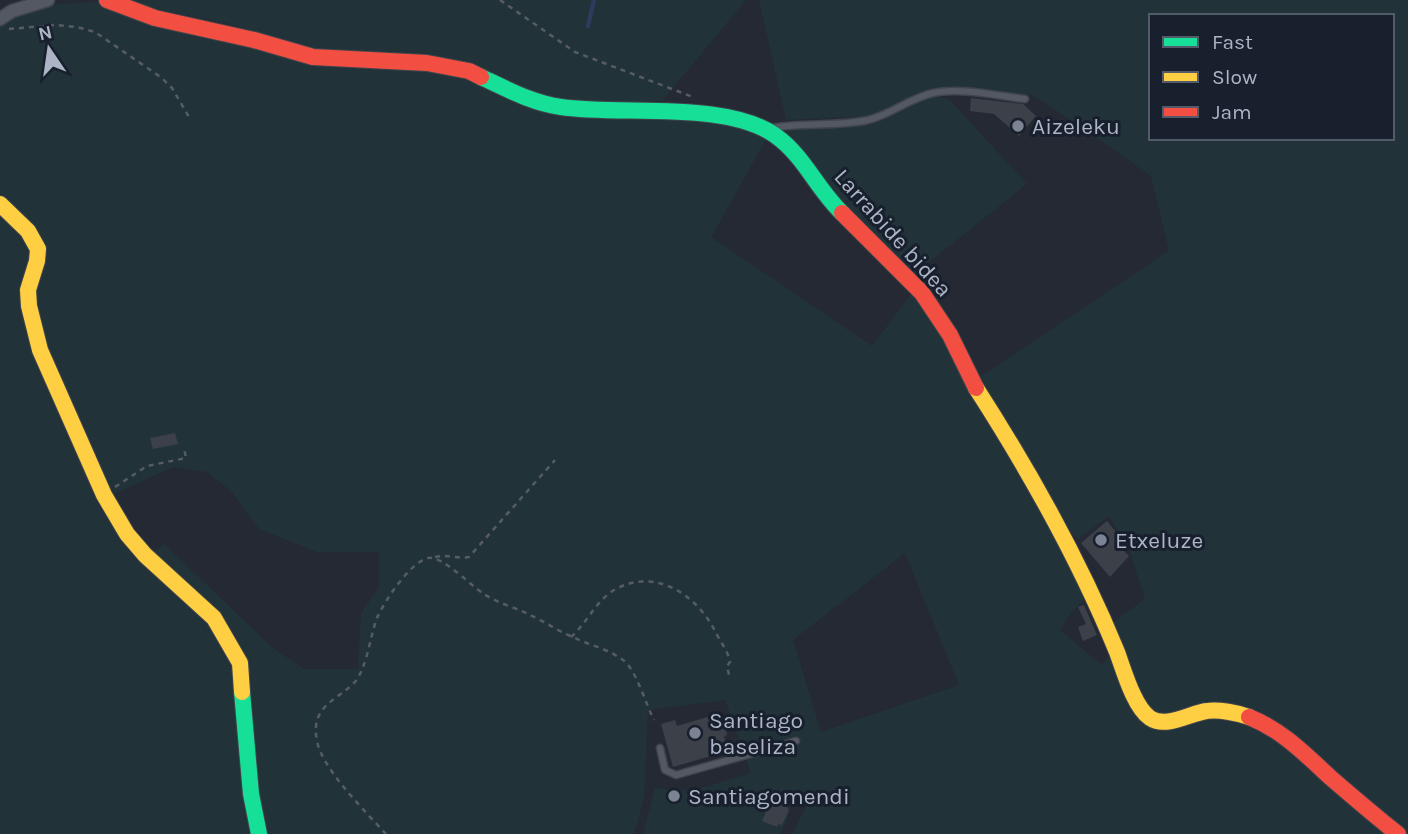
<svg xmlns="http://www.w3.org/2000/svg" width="1408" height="834" font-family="Karla,sans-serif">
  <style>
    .green { fill: #213339; fill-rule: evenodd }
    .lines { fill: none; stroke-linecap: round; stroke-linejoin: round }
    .stream { stroke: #2d3c5c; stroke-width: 4.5 }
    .building { fill: #3c4049 }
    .lane-casing { stroke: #40444c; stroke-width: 9 }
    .street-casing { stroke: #40444c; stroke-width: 15 }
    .fast-casing { stroke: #40444c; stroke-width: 18 }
    .slow-casing { stroke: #40444c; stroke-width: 18 }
    .jam-casing { stroke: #40444c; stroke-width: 18 }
    .path { stroke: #575c64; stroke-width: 2.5; stroke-dasharray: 5 5; stroke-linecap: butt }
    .lane { stroke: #545862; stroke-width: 6 }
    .street { stroke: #545862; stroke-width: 12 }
    .fast { stroke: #16e098; stroke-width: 16 }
    .slow { stroke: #ffcf43; stroke-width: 16 }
    .jam { stroke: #f24e42; stroke-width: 16 }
    .poi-dot { fill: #7c8393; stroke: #181f2d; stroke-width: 2.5 }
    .labels { text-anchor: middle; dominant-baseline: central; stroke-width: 6; stroke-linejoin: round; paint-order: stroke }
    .poi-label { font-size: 23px; fill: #acb4c6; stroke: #181f2d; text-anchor: start }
    .street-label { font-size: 23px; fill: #acb4c6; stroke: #181f2d }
  </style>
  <rect width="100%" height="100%" fill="#242933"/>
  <g class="green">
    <path d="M 113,0 L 746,0 L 662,101 L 592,104 L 534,93 L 467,61 L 317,51 L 230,24 Z"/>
    <path d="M 759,0 L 1408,0 L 1408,834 L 792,834 L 811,798 L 797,792 L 781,834 L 643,834 L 655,788 L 691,791 L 751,773 L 725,700 L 648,710 L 644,798 L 634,834 L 264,834 L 258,791 L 253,710 L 241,702 L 256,834 L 0,834 L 0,210 L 31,248 L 33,353 L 100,507 L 133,553 L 151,554 L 164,544 L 274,649 L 304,669 L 358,669 L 361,613 L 379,587 L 379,552 L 317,552 L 259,529 L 231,491 L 207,472 L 173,467 L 114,494 C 85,447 46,366 36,312 C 32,288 35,256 35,232 L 0,195 L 0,26 L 16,15 L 45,5 L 94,2 L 207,32 L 446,69 L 513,97 L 721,121 L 767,138 L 711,237 L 872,346 L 914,290 L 933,315 L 1089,595 L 1071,613 L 1060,630 L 1102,665 L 1112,650 L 1113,622 L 1145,599 L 1130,552 L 1109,516 L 1078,539 L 1060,520 L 977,379 L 1169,251 L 1151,176 L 1079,125 L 1032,95 L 949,88 L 931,89 L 869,116 L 786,120 ZM 1151,16 L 1392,16 L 1392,138 L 1151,138 ZM 905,553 L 959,685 L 821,732 L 793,640 Z"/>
    <path d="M 935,96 L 949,99 L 1027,184 L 914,274 L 832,194 L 784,135 L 789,129 L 869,125 Z"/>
  </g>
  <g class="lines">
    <path class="stream" d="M 588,26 L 594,0"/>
  </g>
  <g class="building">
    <path d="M 971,98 L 1023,104 L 1036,116 L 1019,136 L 994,114 L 970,111 Z"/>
    <path d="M 175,433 L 178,444 L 153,449 L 150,438 Z"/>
    <path d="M 1107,521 L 1120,537 L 1115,542 L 1129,556 L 1110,577 L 1081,543 Z"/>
    <path d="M 1084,605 L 1097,635 L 1083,641 L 1078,627 L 1086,624 L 1078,607 Z"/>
    <path d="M 721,713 L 723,719 L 728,718 L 731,729 L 726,730 L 727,735 L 724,736 L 728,751 L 673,767 L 661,724 L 675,720 L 677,726 Z"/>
    <path d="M 773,796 L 789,804 L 787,808 L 789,810 L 782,825 L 778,824 L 777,827 L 762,821 Z"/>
  </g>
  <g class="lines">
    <defs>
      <g id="lane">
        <path d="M 771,128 C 803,122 836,127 868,120 C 890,115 910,98 933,93 C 960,87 998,96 1025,99"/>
        <path d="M 660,748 L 665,770 L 676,775 L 796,741"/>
      </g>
      <path id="street" d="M 0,19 L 12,11 L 48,0"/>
      <g id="fast">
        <path d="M 481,77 C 507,89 532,103 561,107 C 621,116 726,100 776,136 C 804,156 817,189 842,213"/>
        <path d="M 242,692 L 251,794 L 259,834"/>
      </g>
      <g id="slow">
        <path d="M 0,204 L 28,231 L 38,249 L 37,261 L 28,290 L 29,306 L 40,350 L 104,495 L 127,534 L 145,555 L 214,618 L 240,663 L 242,692"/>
        <path d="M 976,388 C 1030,472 1079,559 1117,652 C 1124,671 1134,707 1150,718 C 1166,729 1190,713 1207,711 C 1218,709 1238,713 1249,717"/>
      </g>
      <g id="jam">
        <path d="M 107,0 L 155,18 L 254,40 L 313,57 L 427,63 L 469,71 L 481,77"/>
        <path d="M 842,213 L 922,293 L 950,335 L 976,388"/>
        <path d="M 1249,717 C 1282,730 1305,754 1331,778 C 1353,797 1375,816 1398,834"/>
      </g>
    </defs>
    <use href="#lane" class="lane-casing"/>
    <use href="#street" class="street-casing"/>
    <use href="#fast" class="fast-casing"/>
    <use href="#slow" class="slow-casing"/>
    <use href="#jam" class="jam-casing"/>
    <g class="path">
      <path d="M 500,0 L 575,52 L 693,97"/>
      <path d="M 9,29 L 55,25 L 77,27 L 95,32 L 162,78 L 172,88 L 189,117"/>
      <path d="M 115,487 L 147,466 L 186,458 L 184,448"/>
      <path d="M 435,557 C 447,554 457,559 469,557 L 555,460"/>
      <path d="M 571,637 C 586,624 596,601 614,590 C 656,566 698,596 716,633 C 721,643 728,651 730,662 L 727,666 L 729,675"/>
      <path d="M 386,834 C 366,812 322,769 317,741 C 310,706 336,701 354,683 C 367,669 370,636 377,618 C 384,602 410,562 428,558 C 442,555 471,586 484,594 C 497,603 514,607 528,614 C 544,621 559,632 575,638 C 590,645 610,650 623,660 C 636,669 646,705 654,720"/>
    </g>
    <use href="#lane" class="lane"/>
    <use href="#street" class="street"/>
    <use href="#fast" class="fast"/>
    <use href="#slow" class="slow"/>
    <use href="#jam" class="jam"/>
  </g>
  <g class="poi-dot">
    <circle cx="1018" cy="126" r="7"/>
    <circle cx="1101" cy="540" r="7"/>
    <circle cx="695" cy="733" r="7"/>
    <circle cx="674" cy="796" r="7"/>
  </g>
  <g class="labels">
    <g class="poi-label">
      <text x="1032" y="126">Aizeleku</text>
      <text x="1115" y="540">Etxeluze</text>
      <text x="709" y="720">Santiago<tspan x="709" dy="26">baseliza</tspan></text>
      <text x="688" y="796">Santiagomendi</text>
    </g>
    <g class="street-label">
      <text transform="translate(893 233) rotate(48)">Larrabide bidea</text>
    </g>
  </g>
  <rect x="1149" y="14" width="245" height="126" fill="#181f2d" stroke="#535b6a" stroke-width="2"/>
  <rect x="1163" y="37" width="35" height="10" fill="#16e098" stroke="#535b6a" stroke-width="2"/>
  <text x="1212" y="49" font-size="21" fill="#acb4c6">Fast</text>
  <rect x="1163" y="72" width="35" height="10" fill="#ffcf43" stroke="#535b6a" stroke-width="2"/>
  <text x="1212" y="84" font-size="21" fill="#acb4c6">Slow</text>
  <rect x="1163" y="107" width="35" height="10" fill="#f24e42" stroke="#535b6a" stroke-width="2"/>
  <text x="1212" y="119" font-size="21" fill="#acb4c6">Jam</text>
  <g transform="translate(49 49) rotate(347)" stroke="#181f2d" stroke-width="5" paint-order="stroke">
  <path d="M0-5L12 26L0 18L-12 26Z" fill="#acb4c6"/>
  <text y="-10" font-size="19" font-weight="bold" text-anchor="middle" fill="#acb4c6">N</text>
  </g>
</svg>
